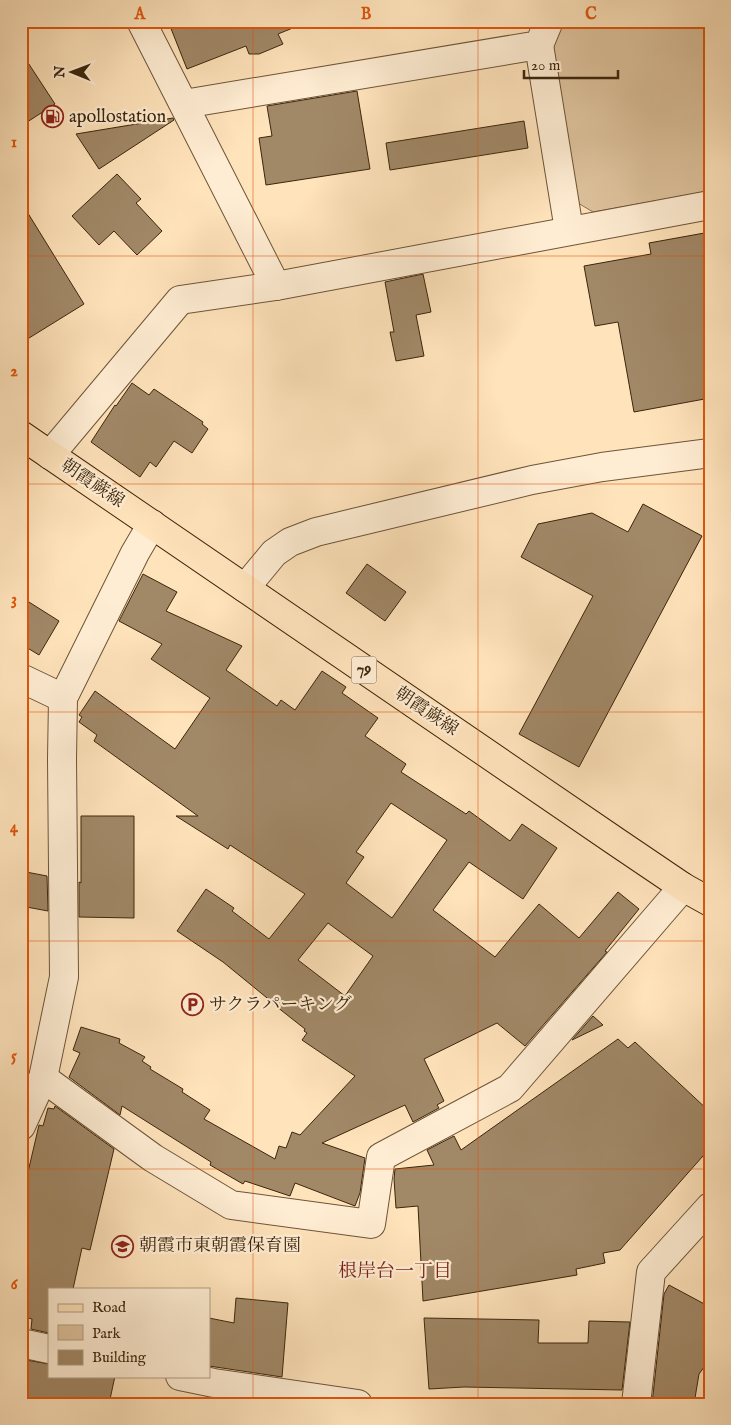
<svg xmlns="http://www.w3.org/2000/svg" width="731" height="1425" font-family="'IM FELL English','Noto Serif JP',serif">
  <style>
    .green { fill: #dec39d; stroke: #8d7454 }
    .building { fill: #a18867; stroke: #3c260c; fill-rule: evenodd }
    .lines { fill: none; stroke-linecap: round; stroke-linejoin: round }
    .minor-casing { stroke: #6d5538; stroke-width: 30 }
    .major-casing { stroke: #3c260c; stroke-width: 30 }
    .minor { stroke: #ffedd3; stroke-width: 28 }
    .major { stroke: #ffe3bb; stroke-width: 28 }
    .grid { fill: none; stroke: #df560c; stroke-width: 1; stroke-opacity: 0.55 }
    .labels { text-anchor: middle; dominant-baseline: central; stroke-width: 4.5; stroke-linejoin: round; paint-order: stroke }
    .shield { fill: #ffedd3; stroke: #766248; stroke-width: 1 }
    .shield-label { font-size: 16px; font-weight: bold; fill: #3c260c }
    .poi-label { font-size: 18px; fill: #3c260c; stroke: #ffedd3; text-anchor: start }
    .street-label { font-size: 18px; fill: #3c260c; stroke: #ffedd3 }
    .neighbourhood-label { font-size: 19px; fill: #7a1f14; stroke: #ffedd3 }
    .neatline { fill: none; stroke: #df560c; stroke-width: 2 }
    .grid-label { font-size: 16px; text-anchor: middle; font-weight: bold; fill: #df560c }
  </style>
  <rect width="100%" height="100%" fill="#ffe3bb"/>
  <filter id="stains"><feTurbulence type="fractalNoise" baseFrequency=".004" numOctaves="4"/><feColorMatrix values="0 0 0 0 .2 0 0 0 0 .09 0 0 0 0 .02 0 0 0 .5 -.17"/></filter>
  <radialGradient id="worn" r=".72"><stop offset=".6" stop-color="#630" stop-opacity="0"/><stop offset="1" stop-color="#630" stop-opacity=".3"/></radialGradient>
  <path class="green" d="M 556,21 L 710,21 L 710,191 L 593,212 L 578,203 L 550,46 Z"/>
  <g class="building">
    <path d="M 168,21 L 305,21 L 305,23 L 278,34 L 283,44 L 259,54 L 249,54 L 246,46 L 187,69 Z"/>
    <path d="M 21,52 L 55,104 L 21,126 Z"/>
    <path d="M 357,91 L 370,169 L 266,185 L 259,138 L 272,136 L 267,106 Z"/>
    <path d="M 173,118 L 174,120 L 99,169 L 76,134 Z"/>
    <path d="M 524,121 L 528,148 L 390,170 L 386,143 Z"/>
    <path d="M 117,174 L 141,199 L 136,203 L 162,231 L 137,255 L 114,231 L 99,245 L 72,216 Z"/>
    <path d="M 21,202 L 84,304 L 21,343 Z"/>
    <path d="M 710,232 L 710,398 L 634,412 L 618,322 L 595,326 L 584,266 L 651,254 L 649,243 Z"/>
    <path d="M 423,274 L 431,312 L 416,315 L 424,356 L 396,361 L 390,332 L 394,332 L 385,282 Z"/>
    <path d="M 132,383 L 149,395 L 154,389 L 203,422 L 202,424 L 208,429 L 192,453 L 174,441 L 156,467 L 150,462 L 140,477 L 91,442 L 115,405 L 116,406 Z"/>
    <path d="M 643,504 L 702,536 L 579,767 L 519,734 L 593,596 L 521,557 L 538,524 L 592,513 L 628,532 Z"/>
    <path d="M 367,564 L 406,592 L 385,621 L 346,593 Z"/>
    <path d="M 143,574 L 177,592 L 166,611 L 242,646 L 226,670 L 277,706 L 281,700 L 295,710 L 322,671 L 346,687 L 342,693 L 378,718 L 365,736 L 406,764 L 401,772 L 466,814 L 469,811 L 510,841 L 522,824 L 557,848 L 523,899 L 469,862 L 433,910 L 495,957 L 539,904 L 579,938 L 618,892 L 639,909 L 605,951 L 607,952 L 525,1046 L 497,1023 L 424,1059 L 444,1101 L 437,1105 L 439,1108 L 413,1122 L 405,1105 L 322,1143 L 365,1158 L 360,1193 L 355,1206 L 295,1183 L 290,1196 L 245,1181 L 243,1184 L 210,1165 L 211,1162 L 122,1106 L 120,1115 L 69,1077 L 80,1053 L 73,1050 L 81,1027 L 120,1039 L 119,1043 L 145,1057 L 142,1061 L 151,1067 L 150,1069 L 183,1089 L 182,1092 L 210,1110 L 204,1119 L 275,1159 L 279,1146 L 286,1148 L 292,1132 L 300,1135 L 355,1076 L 302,1040 L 307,1033 L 304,1031 L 305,1029 L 272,1003 L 272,1002 L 223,962 L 177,931 L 206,889 L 234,908 L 232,911 L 269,939 L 305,894 L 230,845 L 228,849 L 176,816 L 198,816 L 94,741 L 97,735 L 79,722 L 82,717 L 79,715 L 95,691 L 175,749 L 210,698 L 151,659 L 162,644 L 119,621 ZM 391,803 L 447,840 L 392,918 L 346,883 L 364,857 L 356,852 ZM 328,923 L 373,956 L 345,996 L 298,960 Z"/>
    <path d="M 21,597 L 59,621 L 39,655 L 21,644 Z"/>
    <path d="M 81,816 L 134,816 L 134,918 L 79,917 L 79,882 L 81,883 Z"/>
    <path d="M 21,871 L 47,876 L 48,911 L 21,906 Z"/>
    <path d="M 593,1016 L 603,1025 L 572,1040 Z"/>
    <path d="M 618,1039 L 628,1048 L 635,1042 L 710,1112 L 710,1148 L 620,1250 L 603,1253 L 605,1263 L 576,1269 L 577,1275 L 423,1301 L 418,1206 L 396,1208 L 394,1179 L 395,1169 L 434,1165 L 427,1150 L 454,1136 L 461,1150 Z"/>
    <path d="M 55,1106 L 114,1149 L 90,1250 L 82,1248 L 73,1289 L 49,1289 L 49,1333 L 31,1329 L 32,1319 L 21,1316 L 21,1202 L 39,1125 L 43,1126 L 48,1108 L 54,1109 Z"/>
    <path d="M 669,1285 L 710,1307 L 710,1359 L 699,1374 L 694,1404 L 652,1404 L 664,1294 Z"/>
    <path d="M 236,1298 L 288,1303 L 282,1377 L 209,1366 L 209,1318 L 234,1323 Z"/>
    <path d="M 424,1318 L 539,1320 L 538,1343 L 588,1343 L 589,1321 L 630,1322 L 622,1390 L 464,1387 L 429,1389 Z"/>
    <path d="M 26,1360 L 49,1364 L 49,1376 L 115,1376 L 109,1404 L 21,1404 L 21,1370 L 24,1370 Z"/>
    <path d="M 209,1398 L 212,1398 L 248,1404 L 209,1404 Z"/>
  </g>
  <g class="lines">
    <defs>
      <g id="minor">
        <path d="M 141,21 L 276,286"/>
        <path d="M 539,45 L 569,230"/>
        <path d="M 184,104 L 539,45 L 549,21"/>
        <path d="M 50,455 L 180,300 L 276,286 L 710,205"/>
        <path d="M 245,588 L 274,553 L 290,542 L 316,532 L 532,480 L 602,467 L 710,453"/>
        <path d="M 21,678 L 63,698"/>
        <path d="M 43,1078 L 153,1158 L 231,1205 L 371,1224 L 381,1157 L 510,1088 L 683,887"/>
        <path d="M 21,1126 L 43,1078 L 64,977 L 62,759 L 63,698 L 135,553 L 152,524"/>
        <path d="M 21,1343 L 49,1349"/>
        <path d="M 180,1376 L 214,1383 L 358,1404"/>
        <path d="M 636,1404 L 651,1272 L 710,1207"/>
      </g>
      <path id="major" d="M 21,435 L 615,841 L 683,887 L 710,902"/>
    </defs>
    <use href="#minor" class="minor-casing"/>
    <use href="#major" class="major-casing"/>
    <use href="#minor" class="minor"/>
    <use href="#major" class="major"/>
  </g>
  <path class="grid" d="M 253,21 L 253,1404M 478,21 L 478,1404M 21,256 L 710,256M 21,484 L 710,484M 21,712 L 710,712M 21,941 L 710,941M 21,1169 L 710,1169"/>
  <defs>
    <symbol id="fuel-ring" viewBox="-11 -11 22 22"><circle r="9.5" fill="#ffedd3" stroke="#8f2418" stroke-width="1.5"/><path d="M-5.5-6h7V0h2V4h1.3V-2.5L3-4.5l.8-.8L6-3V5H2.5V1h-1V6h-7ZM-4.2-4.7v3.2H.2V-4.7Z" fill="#8f2418"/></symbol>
    <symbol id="parking-ring" viewBox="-11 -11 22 22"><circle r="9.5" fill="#ffedd3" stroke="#8f2418" stroke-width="1.5"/><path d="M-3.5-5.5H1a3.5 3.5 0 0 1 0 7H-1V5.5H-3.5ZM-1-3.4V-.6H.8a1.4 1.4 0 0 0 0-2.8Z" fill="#8f2418"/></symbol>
    <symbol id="school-ring" viewBox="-11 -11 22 22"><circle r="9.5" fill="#ffedd3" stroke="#8f2418" stroke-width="1.5"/><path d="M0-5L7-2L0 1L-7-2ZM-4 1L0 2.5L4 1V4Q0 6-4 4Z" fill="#8f2418"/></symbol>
  </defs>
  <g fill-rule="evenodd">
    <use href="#fuel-ring" x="40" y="104" width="25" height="25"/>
    <use href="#parking-ring" x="180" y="992" width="25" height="25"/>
    <use href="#school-ring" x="110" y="1234" width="25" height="25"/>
  </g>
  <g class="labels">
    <rect class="shield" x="351.5" y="656.5" width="25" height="27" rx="4"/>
    <g class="shield-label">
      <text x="364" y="670">79</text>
    </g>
    <g class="poi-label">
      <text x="69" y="117">apollostation</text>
      <text x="209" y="1005">サクラパーキング</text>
      <text x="139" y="1246">朝霞市東朝霞保育園</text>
    </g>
    <g class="street-label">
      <text transform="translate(92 484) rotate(34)">朝霞蕨線</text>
      <text transform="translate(426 712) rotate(34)">朝霞蕨線</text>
    </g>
    <g class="neighbourhood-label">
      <text x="395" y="1272">根岸台一丁目</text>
    </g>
  </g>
  <rect width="731" height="1425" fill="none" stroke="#ffe3bb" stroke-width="55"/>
  <rect x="48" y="1288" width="162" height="90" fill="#ffedd3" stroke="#b19d83"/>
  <rect x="58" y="1304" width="25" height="8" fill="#ffe3bb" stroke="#b19d83"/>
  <text x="92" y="1312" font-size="15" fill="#3c260c">Road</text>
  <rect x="58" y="1325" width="25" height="15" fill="#dec39d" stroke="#b19d83"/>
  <text x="92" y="1338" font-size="15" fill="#3c260c">Park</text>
  <rect x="58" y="1350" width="25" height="15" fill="#a18867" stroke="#b19d83"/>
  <text x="92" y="1362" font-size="15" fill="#3c260c">Building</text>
  <g transform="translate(72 72) rotate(271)" stroke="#ffedd3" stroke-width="4" paint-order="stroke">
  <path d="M0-4L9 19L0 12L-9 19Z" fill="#3c260c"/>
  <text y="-8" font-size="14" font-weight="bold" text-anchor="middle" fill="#3c260c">N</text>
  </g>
  <path d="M524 70v8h94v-8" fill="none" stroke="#3c260c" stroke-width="2.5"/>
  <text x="531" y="70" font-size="15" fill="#3c260c" stroke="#ffedd3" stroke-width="4" paint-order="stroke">20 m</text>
  <rect x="28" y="28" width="676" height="1370" class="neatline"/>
  <g class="grid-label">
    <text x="140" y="19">A</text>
    <text x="366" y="19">B</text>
    <text x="591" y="19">C</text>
    <text x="14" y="147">1</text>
    <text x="14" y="376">2</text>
    <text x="14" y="604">3</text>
    <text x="14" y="832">4</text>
    <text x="14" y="1061">5</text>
    <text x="14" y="1289">6</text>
  </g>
  <rect width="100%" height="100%" filter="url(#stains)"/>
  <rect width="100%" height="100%" fill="url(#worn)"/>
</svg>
